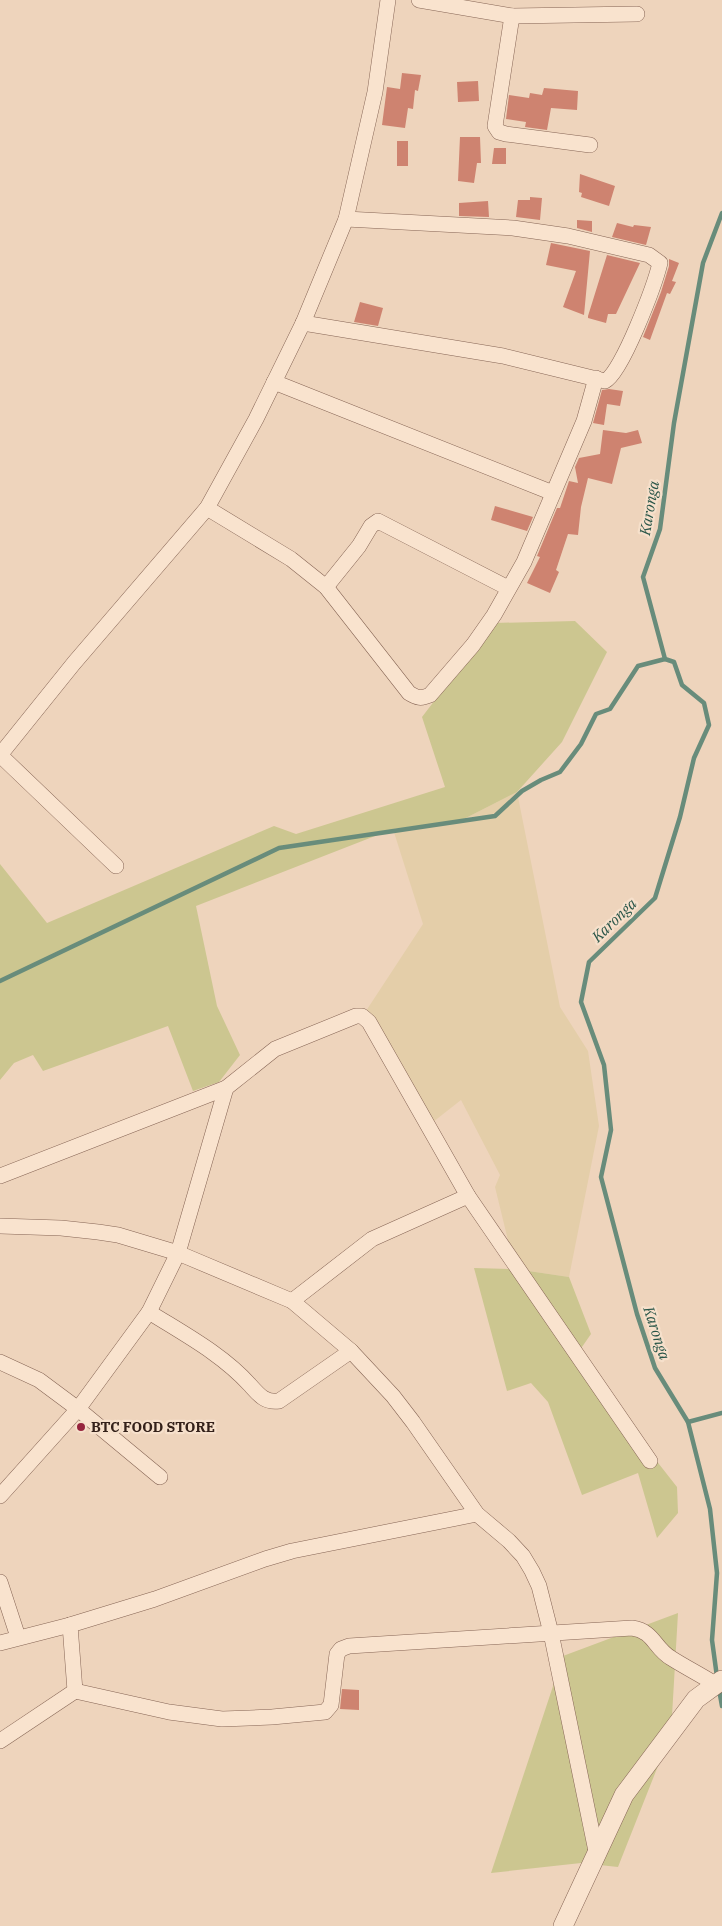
<svg xmlns="http://www.w3.org/2000/svg" width="722" height="1926" font-family="'IBM Plex Serif',serif">
  <style>
    .farmland { fill: #e4cea9 }
    .green { fill: #ccc690 }
    .lines { fill: none; stroke-linecap: round; stroke-linejoin: round }
    .stream { stroke: #688c7b; stroke-width: 4.5 }
    .building { fill: #ce8370 }
    .minor-casing { stroke: #866555; stroke-width: 16 }
    .tertiary-casing { stroke: #866555; stroke-width: 20 }
    .minor { stroke: #f9e3ce; stroke-width: 15 }
    .tertiary { stroke: #f9e3ce; stroke-width: 19 }
    .poi-dot { fill: #96243d; stroke: #f6e0cb; stroke-width: 2 }
    .labels { text-anchor: middle; dominant-baseline: central; stroke-width: 4.5; stroke-linejoin: round; paint-order: stroke }
    .poi-label { font-size: 14px; font-weight: bold; fill: #34211a; stroke: #f6e0cb; text-anchor: start }
    .water-label { font-size: 15px; font-style: italic; fill: #295548; stroke: #f6e0cb }
  </style>
  <rect width="100%" height="100%" fill="#eed4bc"/>
  <path class="farmland" d="M 517,792 L 560,1007 L 588,1051 L 599,1126 L 569,1277 L 515,1269 L 495,1187 L 500,1175 L 461,1100 L 433,1122 L 364,1014 L 423,924 L 393,829 L 456,823 Z"/>
  <g class="green">
    <path d="M 575,621 L 607,652 L 562,742 L 517,792 L 456,823 L 393,829 L 196,906 L 217,1006 L 240,1055 L 219,1082 L 193,1091 L 168,1026 L 43,1071 L 33,1055 L 14,1063 L 0,1080 L 0,864 L 47,923 L 274,826 L 296,834 L 445,787 L 422,717 L 494,623 Z"/>
    <path d="M 474,1268 L 515,1269 L 569,1277 L 591,1334 L 575,1357 L 677,1487 L 678,1513 L 657,1538 L 638,1473 L 582,1495 L 548,1402 L 531,1383 L 507,1391 Z"/>
    <path d="M 678,1613 L 671,1733 L 618,1867 L 581,1863 L 491,1873 L 563,1656 Z"/>
  </g>
  <g class="lines">
    <g class="stream">
      <path d="M 0,981 L 279,848 L 495,816 L 522,791 L 541,780 L 560,772 L 581,744 L 596,714 L 610,709 L 638,666 L 665,659"/>
      <path d="M 688,1422 L 722,1413"/>
      <path d="M 717,1677 L 712,1640 L 717,1573 L 710,1509 L 688,1422 L 655,1368 L 637,1314 L 601,1177 L 611,1130 L 604,1065 L 581,1002 L 589,962 L 655,898 L 680,817 L 694,758 L 709,725 L 704,703 L 682,685 L 674,662 L 665,659 L 643,577 L 660,529 L 674,423 L 703,263 L 722,213"/>
      <path d="M 719,1689 L 722,1706"/>
    </g>
  </g>
  <g class="building">
    <path d="M 402,73 L 421,75 L 418,91 L 415,90 L 413,109 L 408,108 L 405,128 L 382,125 L 387,87 L 400,89 Z"/>
    <path d="M 478,81 L 479,101 L 458,102 L 457,82 Z"/>
    <path d="M 544,88 L 578,91 L 577,110 L 551,108 L 547,130 L 525,127 L 526,122 L 506,119 L 509,95 L 529,98 L 530,93 L 542,95 Z"/>
    <path d="M 460,137 L 480,137 L 481,163 L 477,163 L 474,183 L 458,181 Z"/>
    <rect x="397" y="141" width="11" height="25"/>
    <path d="M 494,148 L 506,148 L 506,164 L 492,164 Z"/>
    <path d="M 580,174 L 615,186 L 609,206 L 581,197 L 582,193 L 579,192 Z"/>
    <path d="M 530,197 L 542,198 L 540,220 L 516,217 L 518,200 L 530,200 Z"/>
    <path d="M 488,201 L 489,217 L 459,216 L 459,203 Z"/>
    <path d="M 577,220 L 592,221 L 592,232 L 577,228 Z"/>
    <path d="M 617,223 L 633,227 L 634,225 L 651,227 L 646,245 L 612,237 Z"/>
    <path d="M 551,243 L 590,251 L 584,315 L 563,307 L 576,271 L 546,265 Z"/>
    <path d="M 607,255 L 640,263 L 616,314 L 608,314 L 606,323 L 588,318 L 588,316 Z"/>
    <path d="M 669,259 L 679,263 L 672,281 L 676,282 L 670,294 L 667,293 L 650,340 L 643,337 L 661,292 L 669,266 Z"/>
    <path d="M 360,302 L 383,308 L 378,326 L 354,322 Z"/>
    <path d="M 609,389 L 623,391 L 620,406 L 607,404 L 604,425 L 593,423 L 602,390 Z"/>
    <path d="M 603,430 L 626,433 L 638,430 L 642,443 L 621,448 L 612,484 L 588,478 L 581,507 L 578,535 L 568,534 L 556,570 L 559,572 L 550,593 L 527,583 L 540,557 L 537,556 L 557,508 L 560,508 L 569,481 L 578,483 L 575,467 L 579,458 L 600,454 Z"/>
    <path d="M 495,506 L 533,517 L 527,531 L 491,520 Z"/>
    <path d="M 342,1689 L 359,1690 L 359,1710 L 340,1709 Z"/>
  </g>
  <g class="lines">
    <defs>
      <g id="minor">
        <path d="M 419,0 L 512,16 L 637,14"/>
        <path d="M 512,16 L 495,126 L 499,132 L 506,134 L 590,145"/>
        <path d="M 303,323 L 503,356 L 605,381 C 622,373 655,284 660,263 L 649,255 L 568,236 L 513,228 L 346,219"/>
        <path d="M 274,382 L 553,493"/>
        <path d="M 207,508 L 291,559 L 326,587 L 409,693 C 417,698 421,699 430,695 L 473,645 L 494,615 L 524,562 L 584,421 L 596,378"/>
        <path d="M 326,587 L 359,546 L 371,526 L 378,521 L 508,588"/>
        <path d="M 0,755 L 74,663 L 207,508 L 256,419 L 303,323 L 346,219 L 375,92 L 388,0"/>
        <path d="M 0,755 L 116,866"/>
        <path d="M 0,1176 L 226,1088 L 275,1049 L 356,1016 L 362,1016 L 369,1022 L 468,1196 L 650,1461"/>
        <path d="M 0,1226 L 61,1228 L 98,1232 L 118,1235 L 178,1253 L 292,1301 L 351,1351 L 393,1396 L 413,1422 L 477,1514 L 509,1541 L 523,1556 L 532,1571 L 539,1586 L 551,1633 L 597,1856"/>
        <path d="M 292,1301 L 372,1239 L 468,1196"/>
        <path d="M 149,1312 C 184,1334 222,1354 250,1385 C 259,1395 265,1403 279,1401 L 351,1351"/>
        <path d="M 0,1362 L 39,1380 L 78,1409 L 160,1477"/>
        <path d="M 0,1496 L 78,1409 L 149,1312 L 178,1253 L 226,1088"/>
        <path d="M 0,1582 L 18,1637"/>
        <path d="M 70,1625 L 75,1691"/>
        <path d="M 0,1643 L 70,1625 L 155,1599 L 265,1559 L 292,1551 L 477,1514"/>
        <path d="M 0,1741 L 75,1691 L 169,1712 L 222,1719 L 272,1717 L 325,1712 L 331,1705 L 337,1654 L 341,1649 L 349,1646 L 632,1628 C 654,1631 654,1648 671,1658 C 685,1667 701,1675 715,1684"/>
      </g>
      <path id="tertiary" d="M 563,1926 L 624,1795 L 696,1699 L 722,1680"/>
    </defs>
    <use href="#minor" class="minor-casing"/>
    <use href="#tertiary" class="tertiary-casing"/>
    <use href="#minor" class="minor"/>
    <use href="#tertiary" class="tertiary"/>
  </g>
  <circle class="poi-dot" cx="81" cy="1427" r="5"/>
  <g class="labels">
    <g class="poi-label">
      <text x="91" y="1427">BTC FOOD STORE</text>
    </g>
    <g class="water-label">
      <text transform="translate(649 508) rotate(-80)">Karonga</text>
      <text transform="translate(614 920) rotate(-44)">Karonga</text>
      <text transform="translate(657 1333) rotate(72)">Karonga</text>
    </g>
  </g>
</svg>
